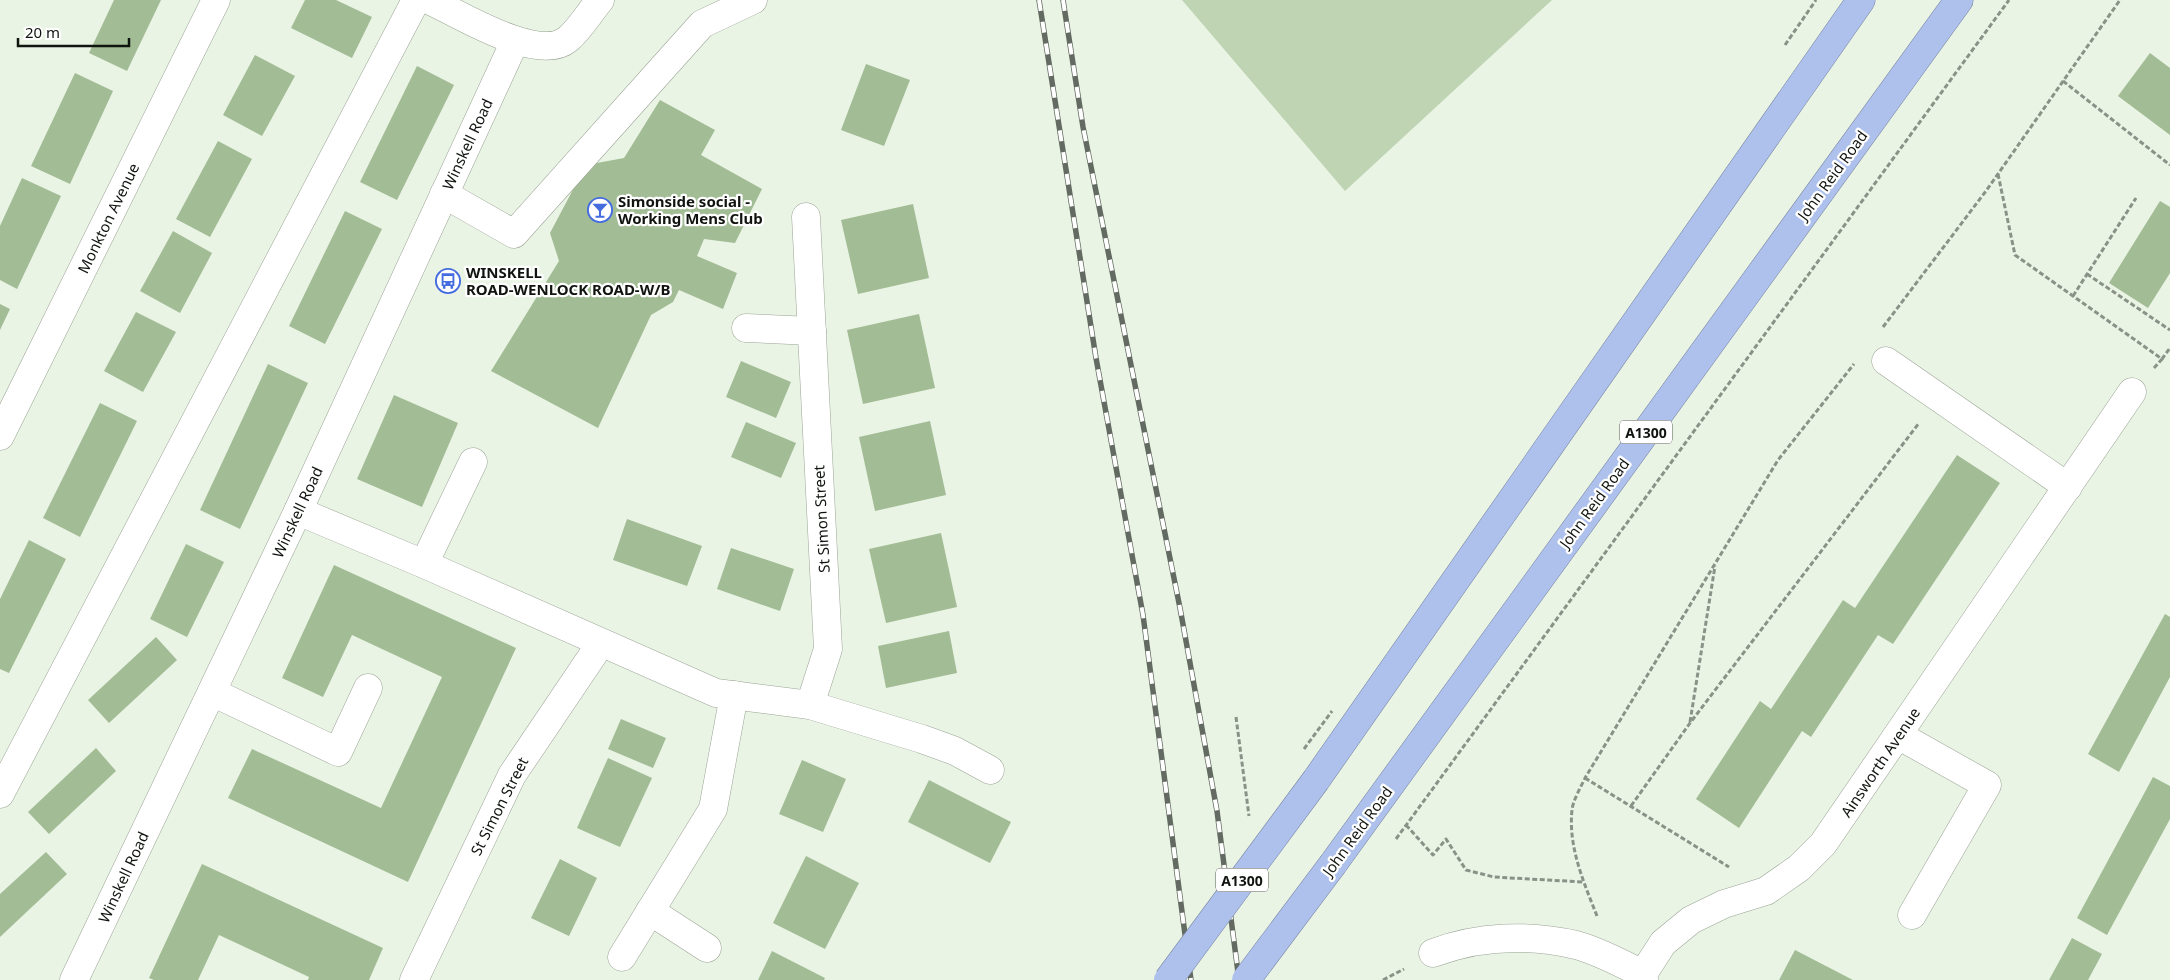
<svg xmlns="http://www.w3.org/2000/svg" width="2170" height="980" font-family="'Noto Sans',sans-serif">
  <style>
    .green { fill: #bed4b3 }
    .building { fill: #a2bc95 }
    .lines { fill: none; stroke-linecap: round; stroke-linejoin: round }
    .minor-casing { stroke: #9ba496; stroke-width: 29 }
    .highway-casing { stroke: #77849f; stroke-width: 29 }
    .path { stroke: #8a9287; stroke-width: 3; stroke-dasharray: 5 2.5; stroke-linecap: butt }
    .minor { stroke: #fff; stroke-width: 28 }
    .highway { stroke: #aec1ed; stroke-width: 28 }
    .rail-casing { stroke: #636a61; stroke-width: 5.5 }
    .rail { stroke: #fff; stroke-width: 4; stroke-dasharray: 11; stroke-linecap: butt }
    .highway-bridge-casing { stroke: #77849f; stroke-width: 29; stroke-linecap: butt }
    .path-bridge { stroke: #8a9287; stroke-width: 3; stroke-dasharray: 5 2.5; stroke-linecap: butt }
    .highway-bridge { stroke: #aec1ed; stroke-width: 28 }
    .labels { text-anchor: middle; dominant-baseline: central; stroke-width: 4.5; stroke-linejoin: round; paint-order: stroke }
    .shield { fill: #fff; stroke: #585a57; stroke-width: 1 }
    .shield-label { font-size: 14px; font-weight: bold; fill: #10140f }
    .street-label { font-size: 15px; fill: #10140f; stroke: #fff }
    .poi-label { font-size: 15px; font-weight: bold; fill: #10140f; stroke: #fff; text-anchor: start }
  </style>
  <rect width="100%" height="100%" fill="#eaf4e5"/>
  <path class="green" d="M 1182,0 L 1552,0 L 1345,191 Z"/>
  <g class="building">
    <path d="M 114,0 L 161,0 L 127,71 L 89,53 Z"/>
    <path d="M 305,0 L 336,0 L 372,17 L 352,58 L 291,28 Z"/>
    <path d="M 2150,53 L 2170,68 L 2170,135 L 2118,96 Z"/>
    <path d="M 255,55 L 295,76 L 262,136 L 223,115 Z"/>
    <path d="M 866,64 L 910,80 L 884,146 L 841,130 Z"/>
    <path d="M 417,66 L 454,85 L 397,200 L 360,182 Z"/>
    <path d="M 75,73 L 113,91 L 70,184 L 31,166 Z"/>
    <path d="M 660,100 L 715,130 L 701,155 L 762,189 L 735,243 L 704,239 L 697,256 L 737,273 L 723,309 L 679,290 L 673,302 L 651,315 L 598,428 L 491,371 L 559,261 L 550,233 L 586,165 L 624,158 Z"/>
    <path d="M 218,141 L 252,159 L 210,237 L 176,219 Z"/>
    <path d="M 22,178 L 61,196 L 17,289 L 0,280 L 0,226 Z"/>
    <path d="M 2160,201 L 2170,207 L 2170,273 L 2148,308 L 2109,283 Z"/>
    <path d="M 913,204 L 929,278 L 858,294 L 841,220 Z"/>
    <path d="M 345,211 L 382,229 L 325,344 L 289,326 Z"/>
    <path d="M 173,231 L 212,253 L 180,313 L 140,291 Z"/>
    <path d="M 0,304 L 10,309 L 0,330 Z"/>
    <path d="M 136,312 L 176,332 L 143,392 L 104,371 Z"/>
    <path d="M 919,314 L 935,388 L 863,404 L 847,330 Z"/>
    <path d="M 741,361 L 791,382 L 776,418 L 726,397 Z"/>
    <path d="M 268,364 L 308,383 L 240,529 L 200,510 Z"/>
    <path d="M 394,395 L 458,423 L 422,507 L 357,479 Z"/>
    <path d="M 100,403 L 137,421 L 80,537 L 43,518 Z"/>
    <path d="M 930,421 L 946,495 L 875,511 L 859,437 Z"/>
    <path d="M 746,422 L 796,443 L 781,478 L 731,457 Z"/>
    <path d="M 1957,455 L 2000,483 L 1893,644 L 1878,635 L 1811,737 L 1802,731 L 1739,828 L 1696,799 L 1760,701 L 1771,709 L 1843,600 L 1855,608 Z"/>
    <path d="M 627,519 L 702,546 L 687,586 L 613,560 Z"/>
    <path d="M 941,533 L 957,607 L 886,623 L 869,549 Z"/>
    <path d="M 29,540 L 66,559 L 9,673 L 0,669 L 0,599 Z"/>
    <path d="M 186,544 L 224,562 L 187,637 L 150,619 Z"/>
    <path d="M 731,548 L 794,569 L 780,611 L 717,589 Z"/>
    <path d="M 334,565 L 516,648 L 408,882 L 228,798 L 252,749 L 381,808 L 442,677 L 352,635 L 323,697 L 282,678 Z"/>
    <path d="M 2165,614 L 2170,617 L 2170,677 L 2119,772 L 2088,754 Z"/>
    <path d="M 949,631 L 957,673 L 886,688 L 878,646 Z"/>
    <path d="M 156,637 L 177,660 L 109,723 L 88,700 Z"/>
    <path d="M 621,719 L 666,738 L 653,768 L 608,749 Z"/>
    <path d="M 96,748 L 116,771 L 49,834 L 28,812 Z"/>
    <path d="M 608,758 L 652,778 L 620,847 L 577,828 Z"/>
    <path d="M 802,760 L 846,779 L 823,832 L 779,814 Z"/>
    <path d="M 2153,777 L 2170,786 L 2170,819 L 2107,935 L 2077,918 Z"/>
    <path d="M 929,780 L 1011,822 L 990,863 L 908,822 Z"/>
    <path d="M 46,852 L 67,874 L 0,937 L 0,894 Z"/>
    <path d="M 806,856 L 859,883 L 825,949 L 773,923 Z"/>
    <path d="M 560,859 L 597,878 L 569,936 L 531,918 Z"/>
    <path d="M 202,864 L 383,948 L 369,980 L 308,980 L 309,977 L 219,935 L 198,980 L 154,980 L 149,978 Z"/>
    <path d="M 2072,938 L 2102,954 L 2088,980 L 2049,980 Z"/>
    <path d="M 1795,950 L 1853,980 L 1779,980 Z"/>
    <path d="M 772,951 L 825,978 L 824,980 L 758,980 Z"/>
  </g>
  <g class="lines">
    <defs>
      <g id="minor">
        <path d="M 429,0 C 459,14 539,64 568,39 C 580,29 590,12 600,0"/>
        <path d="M 444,194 L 514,234 L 702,24 L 753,0"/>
        <path d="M 806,217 L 828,649 L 810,705"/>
        <path d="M 746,328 L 812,331"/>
        <path d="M 1886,361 L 2068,487"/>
        <path d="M 0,436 L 216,0"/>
        <path d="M 298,511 L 424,564 L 716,693 L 810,705 L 922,739 L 955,751 L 990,770"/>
        <path d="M 424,564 L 473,462"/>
        <path d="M 212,692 L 338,752 L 368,688"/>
        <path d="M 1898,735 L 1987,785 L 1912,915"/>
        <path d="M 0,794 L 416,0"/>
        <path d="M 650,911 L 707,948"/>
        <path d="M 1433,953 C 1478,936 1528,934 1576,945 C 1599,951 1622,964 1643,974"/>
        <path d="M 622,957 L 713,809 L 734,695"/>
        <path d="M 74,980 L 298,511 L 515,41"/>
        <path d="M 414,980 L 512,775 L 601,643"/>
        <path d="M 1644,980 L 1643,974 L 1663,943 L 1691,920 L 1724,904 L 1766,891 L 1799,868 L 1823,844 L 2132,392"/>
      </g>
      <g id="highway">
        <path d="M 1316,780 L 1861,0"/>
        <path d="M 1333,864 L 1959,0"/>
      </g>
    </defs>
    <use href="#minor" class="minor-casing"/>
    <use href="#highway" class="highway-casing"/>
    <g class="path">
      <path d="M 1785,45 L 1816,0"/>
      <path d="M 2063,81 L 2170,165"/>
      <path d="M 1998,174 L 2015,255 L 2162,359 L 2170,348"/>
      <path d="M 2087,274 L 2170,330"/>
      <path d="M 2073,296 L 2136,198"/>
      <path d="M 1883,327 L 1986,191 L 2120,0"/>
      <path d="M 2154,368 L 2162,359"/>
      <path d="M 1236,717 L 1249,816"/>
      <path d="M 1690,722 L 1715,566"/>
      <path d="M 1585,778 L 1729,867"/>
      <path d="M 1631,806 L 1690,723 L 1919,423"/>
      <path d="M 1406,825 L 1433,855 L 1446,839 L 1466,870 L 1494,877 L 1583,882"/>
      <path d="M 1396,839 L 2009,0"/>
      <path d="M 1597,916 C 1584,883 1568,847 1572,810 C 1573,800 1581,787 1585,778 L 1778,460 L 1854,364"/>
      <path d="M 1383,980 L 1404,969"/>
    </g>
    <use href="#minor" class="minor"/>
    <use href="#highway" class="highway"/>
    <defs>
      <g id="rail">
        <path d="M 1039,0 L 1096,358 L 1143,615 L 1191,980"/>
        <path d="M 1063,0 L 1083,127 L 1180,608 L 1217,811 L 1239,980"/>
      </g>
    </defs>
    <use href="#rail" class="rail-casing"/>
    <use href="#rail" class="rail"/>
    <defs>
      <g id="highway-bridge">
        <path d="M 1168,980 L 1316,780"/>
        <path d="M 1246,980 L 1333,864"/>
      </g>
    </defs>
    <use href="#highway-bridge" class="highway-bridge-casing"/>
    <path class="path-bridge" d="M 1304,749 L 1332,711"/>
    <use href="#highway-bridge" class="highway-bridge"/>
  </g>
  <defs>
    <symbol id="bar-ring" viewBox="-11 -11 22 22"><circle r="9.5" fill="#fff" stroke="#456cdf" stroke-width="1.5"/><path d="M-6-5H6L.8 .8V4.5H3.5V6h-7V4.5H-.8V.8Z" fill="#456cdf"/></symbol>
    <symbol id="bus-ring" viewBox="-11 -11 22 22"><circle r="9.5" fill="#fff" stroke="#456cdf" stroke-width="1.5"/><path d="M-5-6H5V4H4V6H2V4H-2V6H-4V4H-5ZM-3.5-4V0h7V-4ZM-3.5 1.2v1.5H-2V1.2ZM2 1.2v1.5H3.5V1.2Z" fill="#456cdf"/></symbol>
  </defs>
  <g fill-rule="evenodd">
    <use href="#bar-ring" x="586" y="196" width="28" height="28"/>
    <use href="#bus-ring" x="434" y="267" width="28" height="28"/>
  </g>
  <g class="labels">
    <g class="shield">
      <rect x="1620" y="420.5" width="52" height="23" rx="4"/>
      <rect x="1216" y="868.5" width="52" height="23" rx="4"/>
    </g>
    <g class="shield-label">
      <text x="1646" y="432">A1300</text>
      <text x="1242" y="880">A1300</text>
    </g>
    <g class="street-label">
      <text transform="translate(467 144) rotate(-65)">Winskell Road</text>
      <text transform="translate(1832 175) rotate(-54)">John Reid Road</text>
      <text transform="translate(108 218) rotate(-64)">Monkton Avenue</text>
      <text transform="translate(1594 503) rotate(-54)">John Reid Road</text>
      <text transform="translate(297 512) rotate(-65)">Winskell Road</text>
      <text transform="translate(821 519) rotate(-93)">St Simon Street</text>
      <text transform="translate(1880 762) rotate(-56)">Ainsworth Avenue</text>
      <text transform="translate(499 806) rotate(-63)">St Simon Street</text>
      <text transform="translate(1357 831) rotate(-54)">John Reid Road</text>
      <text transform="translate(123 877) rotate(-65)">Winskell Road</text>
    </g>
    <g class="poi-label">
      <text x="618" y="201">Simonside social -<tspan x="618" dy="17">Working Mens Club</tspan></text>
      <text x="466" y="272">WINSKELL<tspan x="466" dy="17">ROAD-WENLOCK ROAD-W/B</tspan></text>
    </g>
  </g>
  <path d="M18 38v8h111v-8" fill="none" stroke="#10140f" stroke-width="2.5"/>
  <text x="25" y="38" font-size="15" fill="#10140f" stroke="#ffffff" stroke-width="4" paint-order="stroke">20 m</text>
</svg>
